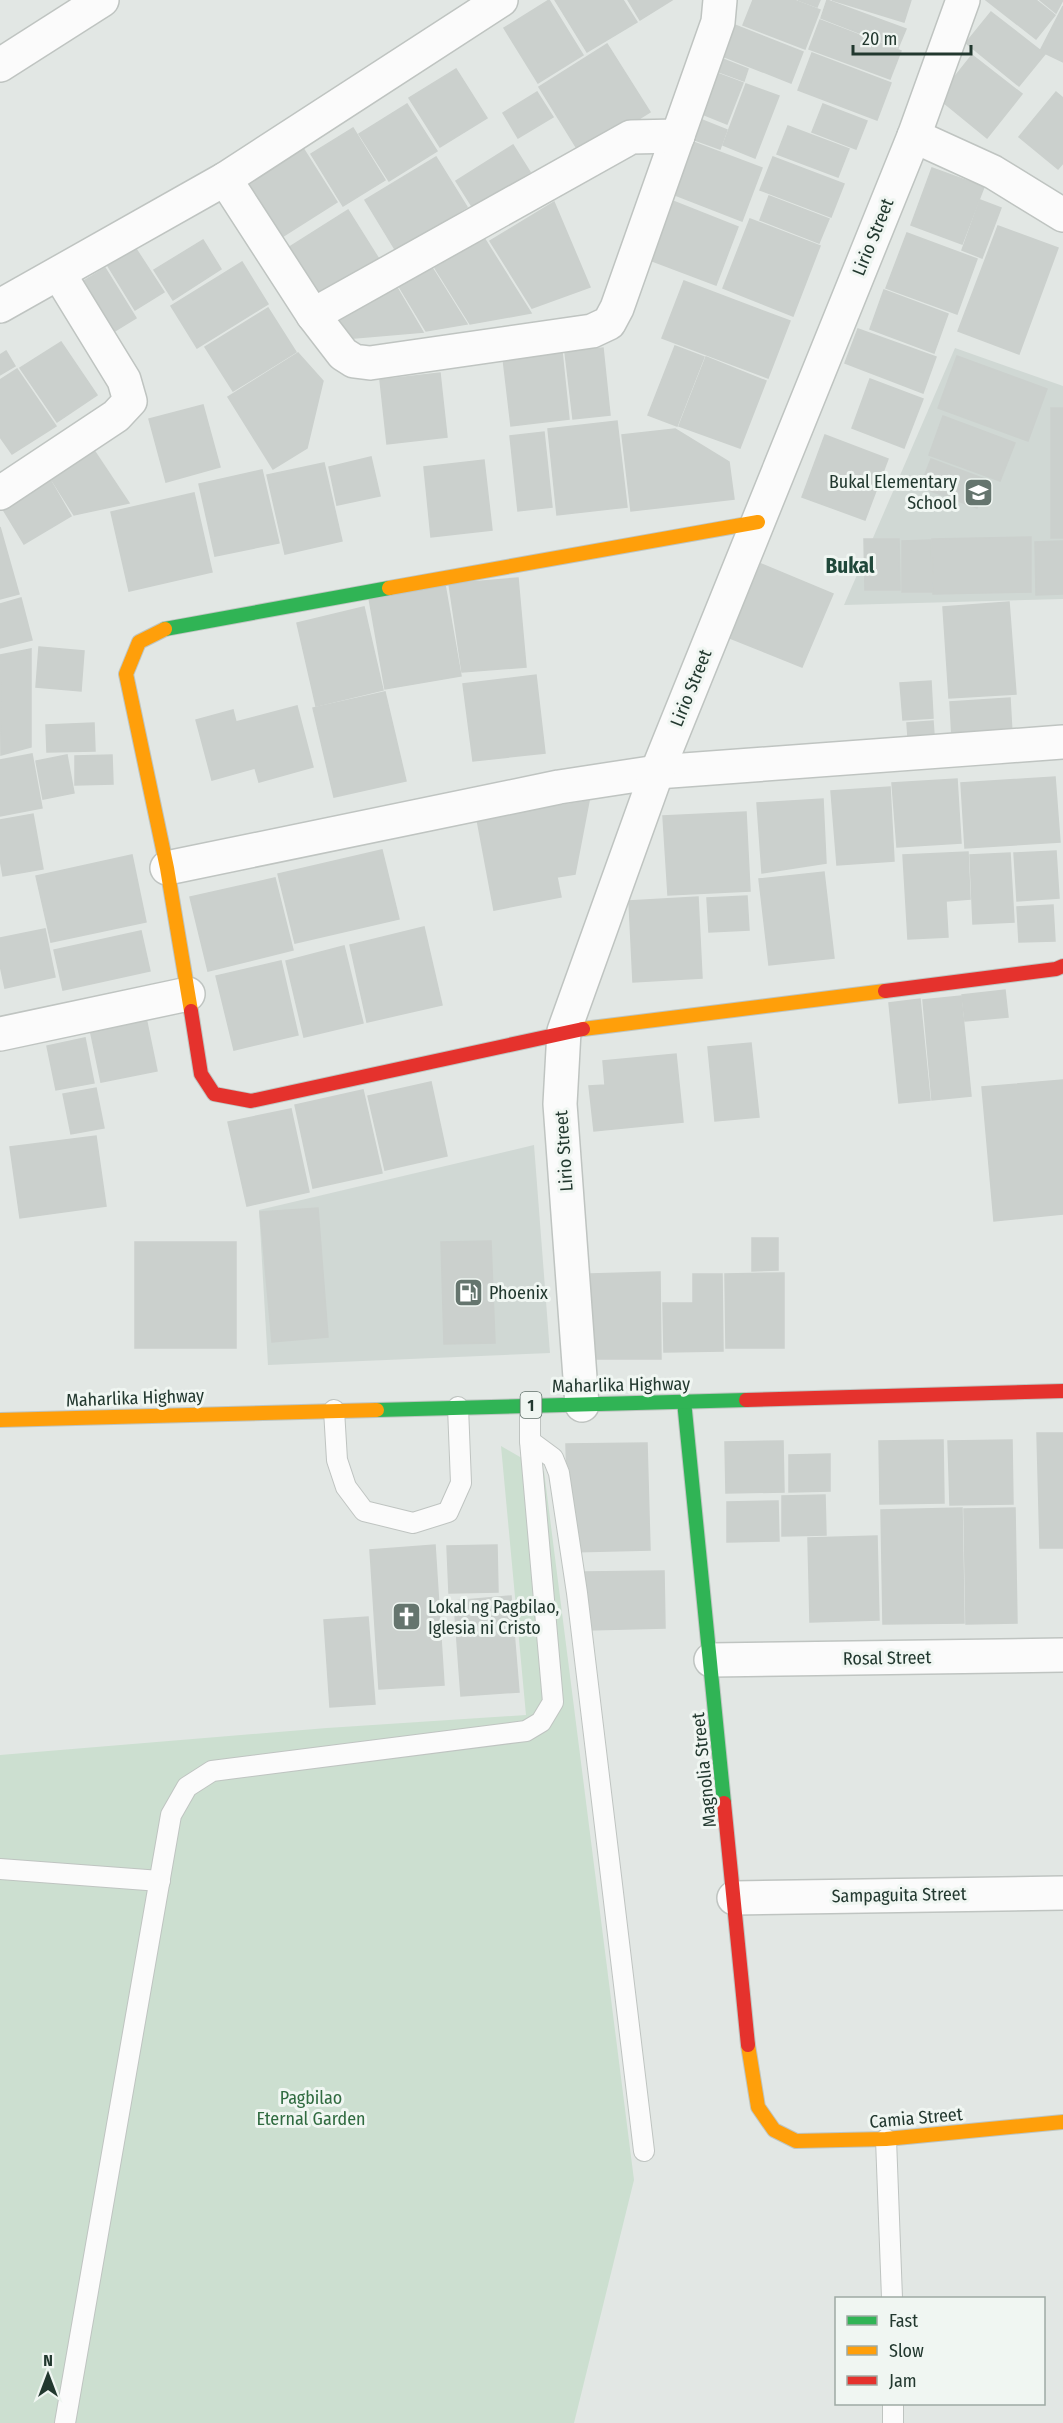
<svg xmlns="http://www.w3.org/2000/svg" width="1063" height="2423" font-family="'Fira Sans Condensed',sans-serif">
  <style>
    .built { fill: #d0d8d4 }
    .green { fill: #ccdfd0 }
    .building { fill: #cbd0cd; stroke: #cbd0cd; stroke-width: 1.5 }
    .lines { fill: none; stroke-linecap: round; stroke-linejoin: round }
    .lane-casing { stroke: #bfc4c1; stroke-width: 22 }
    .street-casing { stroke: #bfc4c1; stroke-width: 36 }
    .fast-casing { stroke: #bec5c1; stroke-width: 16 }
    .slow-casing { stroke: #bec5c1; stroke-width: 16 }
    .jam-casing { stroke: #bec5c1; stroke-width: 16 }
    .lane { stroke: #fbfbfb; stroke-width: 20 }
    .street { stroke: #fbfbfb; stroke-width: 33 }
    .fast { stroke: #30b455; stroke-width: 14 }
    .slow { stroke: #ff9f0a; stroke-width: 14 }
    .jam { stroke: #e5322d; stroke-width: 14 }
    .labels { text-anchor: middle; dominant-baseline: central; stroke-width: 6; stroke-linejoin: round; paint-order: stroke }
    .shield { fill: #f0f6f2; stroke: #60716a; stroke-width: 1.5 }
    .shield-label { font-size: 16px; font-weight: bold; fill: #22382f }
    .street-label { font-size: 18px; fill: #22382f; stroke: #f0f6f2 }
    .poi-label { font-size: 18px; fill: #22382f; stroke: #f0f6f2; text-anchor: start }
    .park-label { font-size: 18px; fill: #306b40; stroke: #f0f6f2 }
    .quarter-label { font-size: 21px; font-weight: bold; fill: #20483a; stroke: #f0f6f2 }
  </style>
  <rect width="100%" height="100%" fill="#e2e7e4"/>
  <g class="built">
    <path d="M 955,348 L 1063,386 L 1063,599 L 844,605 Z"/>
    <path d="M 534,1145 L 550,1353 L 268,1365 L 259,1210 Z"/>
  </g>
  <path class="green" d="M 501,1446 L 544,1471 L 634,2180 L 574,2423 L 0,2423 L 0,1755 L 327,1728 L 526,1715 Z"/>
  <g class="building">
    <path d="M 549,0 L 583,55 L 538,83 L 504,28 Z"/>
    <path d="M 555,0 L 623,0 L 637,22 L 587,52 Z"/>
    <path d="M 628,0 L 672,0 L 640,20 Z"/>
    <path d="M 753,0 L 794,0 L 820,10 L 805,49 L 743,25 Z"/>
    <path d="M 798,0 L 820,0 L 817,7 Z"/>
    <path d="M 827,0 L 906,29 L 898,48 L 821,18 Z"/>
    <path d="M 832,0 L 911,0 L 904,22 Z"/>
    <path d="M 986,0 L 1036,0 L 1055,15 L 1036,39 Z"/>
    <path d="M 1040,0 L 1063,0 L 1056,13 Z"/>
    <path d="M 1063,6 L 1063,62 L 1040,51 Z"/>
    <path d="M 991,12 L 1045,54 L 1019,86 L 966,43 Z"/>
    <path d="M 820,20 L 901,51 L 890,79 L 809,49 Z"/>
    <path d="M 727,22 L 803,52 L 791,83 L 715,53 Z"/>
    <path d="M 607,44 L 650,112 L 581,155 L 539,87 Z"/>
    <path d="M 812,53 L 891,83 L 877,120 L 798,90 Z"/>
    <path d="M 972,55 L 1022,94 L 987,138 L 938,98 Z"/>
    <path d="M 715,56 L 748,69 L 744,81 L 709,68 Z"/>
    <path d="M 456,69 L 487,118 L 440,147 L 409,98 Z"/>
    <path d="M 711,71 L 743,83 L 727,124 L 695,111 Z"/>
    <path d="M 746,84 L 779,96 L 755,158 L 723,145 Z"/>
    <path d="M 537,92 L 553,117 L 518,138 L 503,113 Z"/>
    <path d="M 1056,92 L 1063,98 L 1063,163 L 1058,169 L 1019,137 Z"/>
    <path d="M 407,104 L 437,151 L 389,181 L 359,134 Z"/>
    <path d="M 823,104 L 867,121 L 856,149 L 812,132 Z"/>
    <path d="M 692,116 L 727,130 L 720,149 L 684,136 Z"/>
    <path d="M 788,126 L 849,149 L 838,177 L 777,154 Z"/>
    <path d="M 353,128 L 385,180 L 343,206 L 311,154 Z"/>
    <path d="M 685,139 L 762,168 L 742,221 L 665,191 Z"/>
    <path d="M 301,145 L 337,202 L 274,242 L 237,184 Z"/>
    <path d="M 513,145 L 530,172 L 473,208 L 456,181 Z"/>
    <path d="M 436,157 L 467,207 L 396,251 L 365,200 Z"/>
    <path d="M 773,157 L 844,184 L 831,217 L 760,190 Z"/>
    <path d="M 932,168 L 984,187 L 962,244 L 911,225 Z"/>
    <path d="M 769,196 L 829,219 L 819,243 L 760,220 Z"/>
    <path d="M 665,198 L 738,227 L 716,285 L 642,257 Z"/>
    <path d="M 980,200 L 1001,208 L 982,258 L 962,250 Z"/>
    <path d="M 554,202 L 590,287 L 532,308 L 490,241 Z"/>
    <path d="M 348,210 L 382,264 L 321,301 L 288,248 Z"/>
    <path d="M 750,219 L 820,246 L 793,316 L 723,288 Z"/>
    <path d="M 998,226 L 1058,248 L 1019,354 L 958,331 Z"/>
    <path d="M 907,233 L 977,259 L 957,314 L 886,288 Z"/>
    <path d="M 484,238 L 531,313 L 470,324 L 435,268 Z"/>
    <path d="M 203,240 L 221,269 L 173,300 L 154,270 Z"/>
    <path d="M 136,249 L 164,292 L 135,310 L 108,266 Z"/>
    <path d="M 242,262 L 268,304 L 197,348 L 171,306 Z"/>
    <path d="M 429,263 L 467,324 L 426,331 L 397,283 Z"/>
    <path d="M 105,268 L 136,318 L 105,337 L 74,287 Z"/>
    <path d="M 390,276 L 423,332 L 343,339 L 328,314 Z"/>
    <path d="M 684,281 L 790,321 L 768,378 L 662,338 Z"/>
    <path d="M 884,290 L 948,314 L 934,353 L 870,329 Z"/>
    <path d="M 268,308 L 296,352 L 233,391 L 205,347 Z"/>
    <path d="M 858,329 L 936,357 L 923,393 L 845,363 Z"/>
    <path d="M 61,342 L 97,395 L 57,422 L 20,368 Z"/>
    <path d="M 675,346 L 704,357 L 677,426 L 648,415 Z"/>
    <path d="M 603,348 L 610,415 L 573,419 L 565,352 Z"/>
    <path d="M 6,351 L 15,366 L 0,375 L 0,355 Z"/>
    <path d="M 562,352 L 569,419 L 511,426 L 503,358 Z"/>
    <path d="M 298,353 L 323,381 L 307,448 L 273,469 L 228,397 Z"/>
    <path d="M 957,356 L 1047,389 L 1028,441 L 938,408 Z"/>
    <path d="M 706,357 L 766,381 L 740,448 L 679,426 Z"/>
    <path d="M 17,369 L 56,426 L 12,454 L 0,437 L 0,380 Z"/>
    <path d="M 440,373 L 447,437 L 387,444 L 380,380 Z"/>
    <path d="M 870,379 L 923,399 L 904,448 L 852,428 Z"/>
    <path d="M 203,405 L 220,467 L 166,482 L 149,419 Z"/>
    <rect x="1051" y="408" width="12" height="130"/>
    <path d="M 943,416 L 1015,443 L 1000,481 L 929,455 Z"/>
    <path d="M 617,421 L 627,507 L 557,515 L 548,429 Z"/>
    <path d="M 675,429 L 729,462 L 734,499 L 631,511 L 622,435 Z"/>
    <path d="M 544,432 L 552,507 L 518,511 L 510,436 Z"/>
    <path d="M 825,435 L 888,459 L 865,520 L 802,497 Z"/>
    <path d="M 93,449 L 129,503 L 74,515 L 50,477 Z"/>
    <path d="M 371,457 L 380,496 L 337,505 L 329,467 Z"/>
    <path d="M 931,459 L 987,480 L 977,508 L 920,487 Z"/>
    <path d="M 484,460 L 492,530 L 431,537 L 424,467 Z"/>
    <path d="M 324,463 L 342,541 L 285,554 L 267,475 Z"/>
    <path d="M 262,470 L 279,543 L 215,556 L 199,484 Z"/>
    <path d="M 49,478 L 71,516 L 24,544 L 1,506 Z"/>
    <path d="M 194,493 L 212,572 L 129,591 L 111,512 Z"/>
    <path d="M 0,527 L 19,594 L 0,599 Z"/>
    <path d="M 1031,537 L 1031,592 L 933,594 L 932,539 Z"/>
    <path d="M 864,539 L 899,539 L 900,590 L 865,590 Z"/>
    <path d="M 931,540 L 932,592 L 902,592 L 902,541 Z"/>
    <path d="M 1063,541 L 1063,594 L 1036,595 L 1035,542 Z"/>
    <path d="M 761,564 L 833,594 L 802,667 L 730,638 Z"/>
    <path d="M 518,578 L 526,667 L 462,672 L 449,584 Z"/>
    <path d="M 445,585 L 461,676 L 385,689 L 369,598 Z"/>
    <path d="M 21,598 L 32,640 L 0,648 L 0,604 Z"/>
    <path d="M 1009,602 L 1016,694 L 949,698 L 943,607 Z"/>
    <path d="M 364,607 L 383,690 L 316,706 L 297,623 Z"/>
    <path d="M 39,647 L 84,651 L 81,691 L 36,687 Z"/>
    <path d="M 31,649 L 31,747 L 1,755 L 0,655 Z"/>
    <path d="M 536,675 L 545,753 L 473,761 L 463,684 Z"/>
    <path d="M 931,681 L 933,718 L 903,720 L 900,683 Z"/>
    <path d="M 385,692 L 406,781 L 334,797 L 313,708 Z"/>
    <path d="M 1010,698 L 1012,734 L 952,738 L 950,702 Z"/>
    <path d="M 297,706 L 313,767 L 259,782 L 255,768 L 212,780 L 196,720 L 233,710 L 236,722 Z"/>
    <path d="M 933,721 L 934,735 L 908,737 L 907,723 Z"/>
    <path d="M 94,723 L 95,751 L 47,752 L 46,725 Z"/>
    <path d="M 32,754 L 42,808 L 0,816 L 0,760 Z"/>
    <path d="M 67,755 L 74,793 L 43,799 L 36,761 Z"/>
    <path d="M 112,755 L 113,784 L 75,785 L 75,756 Z"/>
    <path d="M 1055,777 L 1060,842 L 965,848 L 961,783 Z"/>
    <path d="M 957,779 L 961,843 L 897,847 L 892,783 Z"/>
    <path d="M 890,787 L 894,861 L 837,865 L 831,791 Z"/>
    <path d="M 823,799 L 826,863 L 762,873 L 757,803 Z"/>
    <path d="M 589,801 L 575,874 L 557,877 L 561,897 L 494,910 L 477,819 Z"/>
    <path d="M 746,812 L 750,891 L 668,895 L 663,816 Z"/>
    <path d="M 33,814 L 43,869 L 3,876 L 0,859 L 0,820 Z"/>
    <path d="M 382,850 L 399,919 L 295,943 L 278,874 Z"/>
    <path d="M 1056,851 L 1059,898 L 1017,901 L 1014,853 Z"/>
    <path d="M 968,852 L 970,899 L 946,901 L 948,937 L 908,939 L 903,855 Z"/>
    <path d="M 1010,853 L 1014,922 L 973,924 L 970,855 Z"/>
    <path d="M 132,855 L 146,922 L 51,942 L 36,876 Z"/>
    <path d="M 824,872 L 834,958 L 769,965 L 759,879 Z"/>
    <path d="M 275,878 L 293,950 L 208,971 L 190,897 Z"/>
    <path d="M 747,896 L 749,930 L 709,932 L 707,898 Z"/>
    <path d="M 698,897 L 702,978 L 633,982 L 629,901 Z"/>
    <path d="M 1053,905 L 1055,941 L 1019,942 L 1017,907 Z"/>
    <path d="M 424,927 L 442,1005 L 367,1022 L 350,945 Z"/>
    <path d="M 45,929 L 55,977 L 5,988 L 0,965 L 0,938 Z"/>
    <path d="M 141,931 L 150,971 L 63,990 L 54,950 Z"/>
    <path d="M 344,946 L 363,1023 L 304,1037 L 286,961 Z"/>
    <path d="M 281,961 L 298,1035 L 234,1050 L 216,976 Z"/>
    <path d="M 1005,990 L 1008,1017 L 965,1021 L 962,995 Z"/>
    <path d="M 961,996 L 971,1096 L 932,1100 L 923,1000 Z"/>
    <path d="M 920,999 L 930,1100 L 899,1103 L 889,1003 Z"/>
    <path d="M 146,1018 L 157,1071 L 101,1082 L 90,1029 Z"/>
    <path d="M 85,1038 L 94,1083 L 56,1090 L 47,1046 Z"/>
    <path d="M 751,1043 L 759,1117 L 715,1121 L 708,1047 Z"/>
    <path d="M 676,1054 L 683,1122 L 594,1131 L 589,1086 L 605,1085 L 603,1061 Z"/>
    <path d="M 1063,1080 L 1063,1214 L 994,1221 L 982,1087 Z"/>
    <path d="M 431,1082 L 447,1156 L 385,1170 L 368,1096 Z"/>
    <path d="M 96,1088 L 104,1128 L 71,1134 L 63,1094 Z"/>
    <path d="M 363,1090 L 382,1173 L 313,1188 L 295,1105 Z"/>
    <path d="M 291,1109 L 309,1192 L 247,1206 L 228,1122 Z"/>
    <path d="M 96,1136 L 106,1206 L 20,1218 L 10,1147 Z"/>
    <path d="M 318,1208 L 328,1337 L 272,1342 L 260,1212 Z"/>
    <path d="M 752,1238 L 778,1238 L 778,1270 L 752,1271 Z"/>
    <path d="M 491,1241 L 495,1343 L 444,1344 L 441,1242 Z"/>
    <rect x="135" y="1242" width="101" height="106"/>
    <path d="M 660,1272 L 661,1359 L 592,1359 L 591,1274 Z"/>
    <path d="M 784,1273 L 784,1348 L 726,1348 L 725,1274 Z"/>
    <path d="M 693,1274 L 722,1274 L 723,1351 L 664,1352 L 663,1303 L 693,1303 Z"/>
    <path d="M 1037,1433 L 1063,1433 L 1063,1548 L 1040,1548 Z"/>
    <path d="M 943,1440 L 944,1503 L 880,1504 L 879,1441 Z"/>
    <path d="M 1012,1440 L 1013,1504 L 950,1505 L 948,1441 Z"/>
    <path d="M 783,1441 L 784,1492 L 726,1493 L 725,1442 Z"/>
    <path d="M 647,1443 L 650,1550 L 569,1552 L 566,1444 Z"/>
    <path d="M 830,1454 L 830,1491 L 789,1492 L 789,1455 Z"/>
    <path d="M 825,1495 L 826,1535 L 782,1536 L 782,1496 Z"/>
    <path d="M 778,1501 L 779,1541 L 727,1542 L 727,1502 Z"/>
    <path d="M 962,1508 L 964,1623 L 883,1624 L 881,1510 Z"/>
    <path d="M 1015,1508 L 1017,1623 L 966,1624 L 964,1509 Z"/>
    <path d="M 877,1536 L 879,1620 L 810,1622 L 808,1538 Z"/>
    <path d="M 435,1545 L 444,1685 L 379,1689 L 370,1550 Z"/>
    <path d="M 497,1545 L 498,1592 L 449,1593 L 447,1546 Z"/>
    <path d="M 664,1571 L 665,1628 L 586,1630 L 585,1572 Z"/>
    <path d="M 511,1596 L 519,1692 L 461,1696 L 454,1601 Z"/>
    <path d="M 368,1617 L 375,1704 L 330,1707 L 324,1620 Z"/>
  </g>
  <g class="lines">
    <defs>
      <g id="lane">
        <path d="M 334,1410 L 337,1460 L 346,1487 L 364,1511 L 413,1523 L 448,1512 L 461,1483 L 458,1407"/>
        <path d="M 530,1441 L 553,1458 L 559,1473 L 577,1593 L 644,2151"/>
        <path d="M 0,1869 L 160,1881"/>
        <path d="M 886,2139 L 892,2298"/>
        <path d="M 893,2404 L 893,2423"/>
        <path d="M 65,2423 L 171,1815 L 187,1787 L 212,1771 L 526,1731 L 541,1722 L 553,1702 L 530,1441 L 530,1405"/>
      </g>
      <g id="street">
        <path d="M 0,65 L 102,0"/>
        <path d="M 914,136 L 993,172 L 1063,215"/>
        <path d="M 225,179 L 313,315 L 343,354 L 354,361 L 370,363 L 592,331 L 609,323 L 617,308 L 718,22 L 720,0"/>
        <path d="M 0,306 L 225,179 L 501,0"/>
        <path d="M 313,315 L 631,137 L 678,136"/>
        <path d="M 0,493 L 116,416 L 130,401 L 124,380 L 59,274"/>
        <path d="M 167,868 L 559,787 L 657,772 L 1063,742"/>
        <path d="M 0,1034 L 188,994"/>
        <path d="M 582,1405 L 560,1104 L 564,1031 L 657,772 L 914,136 L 963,0"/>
        <path d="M 711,1660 L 1063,1655"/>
        <path d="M 734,1898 L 1063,1893"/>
      </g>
      <g id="fast">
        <path d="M 165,629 L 389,588"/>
        <path d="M 684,1401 L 724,1803"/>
        <path d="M 377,1410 L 746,1400"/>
      </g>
      <g id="slow">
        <path d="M 389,588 L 758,522"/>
        <path d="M 165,629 L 139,642 L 126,674 L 167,868 L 191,1011"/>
        <path d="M 583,1029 L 885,991"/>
        <path d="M 0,1420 L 377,1410"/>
        <path d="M 748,2045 L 758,2107 L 774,2130 L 796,2141 L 886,2139 L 1063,2122"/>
      </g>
      <g id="jam">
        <path d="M 885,991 L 1056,969 L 1063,966"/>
        <path d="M 191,1011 L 201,1074 L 214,1094 L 251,1101 L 583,1029"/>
        <path d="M 746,1400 L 1063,1391"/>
        <path d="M 724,1803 L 748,2045"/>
      </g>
    </defs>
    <use href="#lane" class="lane-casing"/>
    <use href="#street" class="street-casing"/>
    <use href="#fast" class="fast-casing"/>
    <use href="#slow" class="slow-casing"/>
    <use href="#jam" class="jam-casing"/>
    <use href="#lane" class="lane"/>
    <use href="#street" class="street"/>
    <use href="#fast" class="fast"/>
    <use href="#slow" class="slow"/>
    <use href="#jam" class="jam"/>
  </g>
  <defs>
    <symbol id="school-square" viewBox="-11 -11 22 22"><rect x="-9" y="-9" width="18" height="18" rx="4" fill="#65756e" stroke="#f0f6f2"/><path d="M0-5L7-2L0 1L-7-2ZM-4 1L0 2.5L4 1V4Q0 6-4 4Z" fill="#fff"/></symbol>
    <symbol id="fuel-square" viewBox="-11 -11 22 22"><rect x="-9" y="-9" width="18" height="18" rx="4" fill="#65756e" stroke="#f0f6f2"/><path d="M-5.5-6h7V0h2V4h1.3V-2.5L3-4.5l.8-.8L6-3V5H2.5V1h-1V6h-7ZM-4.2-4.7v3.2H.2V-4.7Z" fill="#fff"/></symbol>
    <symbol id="church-square" viewBox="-11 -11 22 22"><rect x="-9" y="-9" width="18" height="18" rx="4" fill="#65756e" stroke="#f0f6f2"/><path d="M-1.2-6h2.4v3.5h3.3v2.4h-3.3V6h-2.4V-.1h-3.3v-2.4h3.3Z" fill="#fff"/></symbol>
  </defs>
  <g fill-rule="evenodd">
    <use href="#school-square" x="962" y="476" width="33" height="33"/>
    <use href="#fuel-square" x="452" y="1276" width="33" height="33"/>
    <use href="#church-square" x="390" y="1600" width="33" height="33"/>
  </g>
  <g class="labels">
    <rect class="shield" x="520.5" y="1392" width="21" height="26" rx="4.5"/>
    <g class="shield-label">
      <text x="531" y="1405">1</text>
    </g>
    <g class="street-label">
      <text transform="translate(873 237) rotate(-68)">Lirio Street</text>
      <text transform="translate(691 688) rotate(-68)">Lirio Street</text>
      <text transform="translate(564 1151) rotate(-94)">Lirio Street</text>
      <text transform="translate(621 1385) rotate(-1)">Maharlika Highway</text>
      <text transform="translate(135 1398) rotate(-2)">Maharlika Highway</text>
      <text transform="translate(887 1658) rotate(-1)">Rosal Street</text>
      <text transform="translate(704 1770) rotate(-96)">Magnolia Street</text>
      <text transform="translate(899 1895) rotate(-1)">Sampaguita Street</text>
      <text transform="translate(916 2118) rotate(-5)">Camia Street</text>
    </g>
    <g class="poi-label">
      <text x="957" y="482" text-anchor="end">Bukal Elementary<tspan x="957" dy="21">School</tspan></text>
      <text x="489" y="1293">Phoenix</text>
      <text x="428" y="1607">Lokal ng Pagbilao,<tspan x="428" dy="21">Iglesia ni Cristo</tspan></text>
    </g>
    <g class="park-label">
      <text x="311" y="2098">Pagbilao<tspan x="311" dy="21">Eternal Garden</tspan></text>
    </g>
    <g class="quarter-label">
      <text x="850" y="566">Bukal</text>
    </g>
  </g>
  <rect x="835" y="2297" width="210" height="108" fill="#f0f6f2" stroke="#9eaaa4" stroke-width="1.5"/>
  <rect x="847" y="2316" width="30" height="9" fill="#30b455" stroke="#9eaaa4" stroke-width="1.5"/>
  <text x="889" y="2327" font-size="18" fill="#22382f">Fast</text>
  <rect x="847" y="2346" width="30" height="9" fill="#ff9f0a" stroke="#9eaaa4" stroke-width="1.5"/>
  <text x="889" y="2357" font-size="18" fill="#22382f">Slow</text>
  <rect x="847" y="2376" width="30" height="9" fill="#e5322d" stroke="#9eaaa4" stroke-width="1.5"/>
  <text x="889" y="2387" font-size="18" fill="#22382f">Jam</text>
  <g transform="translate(48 2375)" stroke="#f0f6f2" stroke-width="4.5" paint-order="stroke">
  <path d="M0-4.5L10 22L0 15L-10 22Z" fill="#22382f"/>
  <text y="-9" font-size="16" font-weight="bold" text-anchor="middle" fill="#22382f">N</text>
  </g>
  <path d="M853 45v9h118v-9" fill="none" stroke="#22382f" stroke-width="3"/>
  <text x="862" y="45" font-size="18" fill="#22382f" stroke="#f0f6f2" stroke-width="4.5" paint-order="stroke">20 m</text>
</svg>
